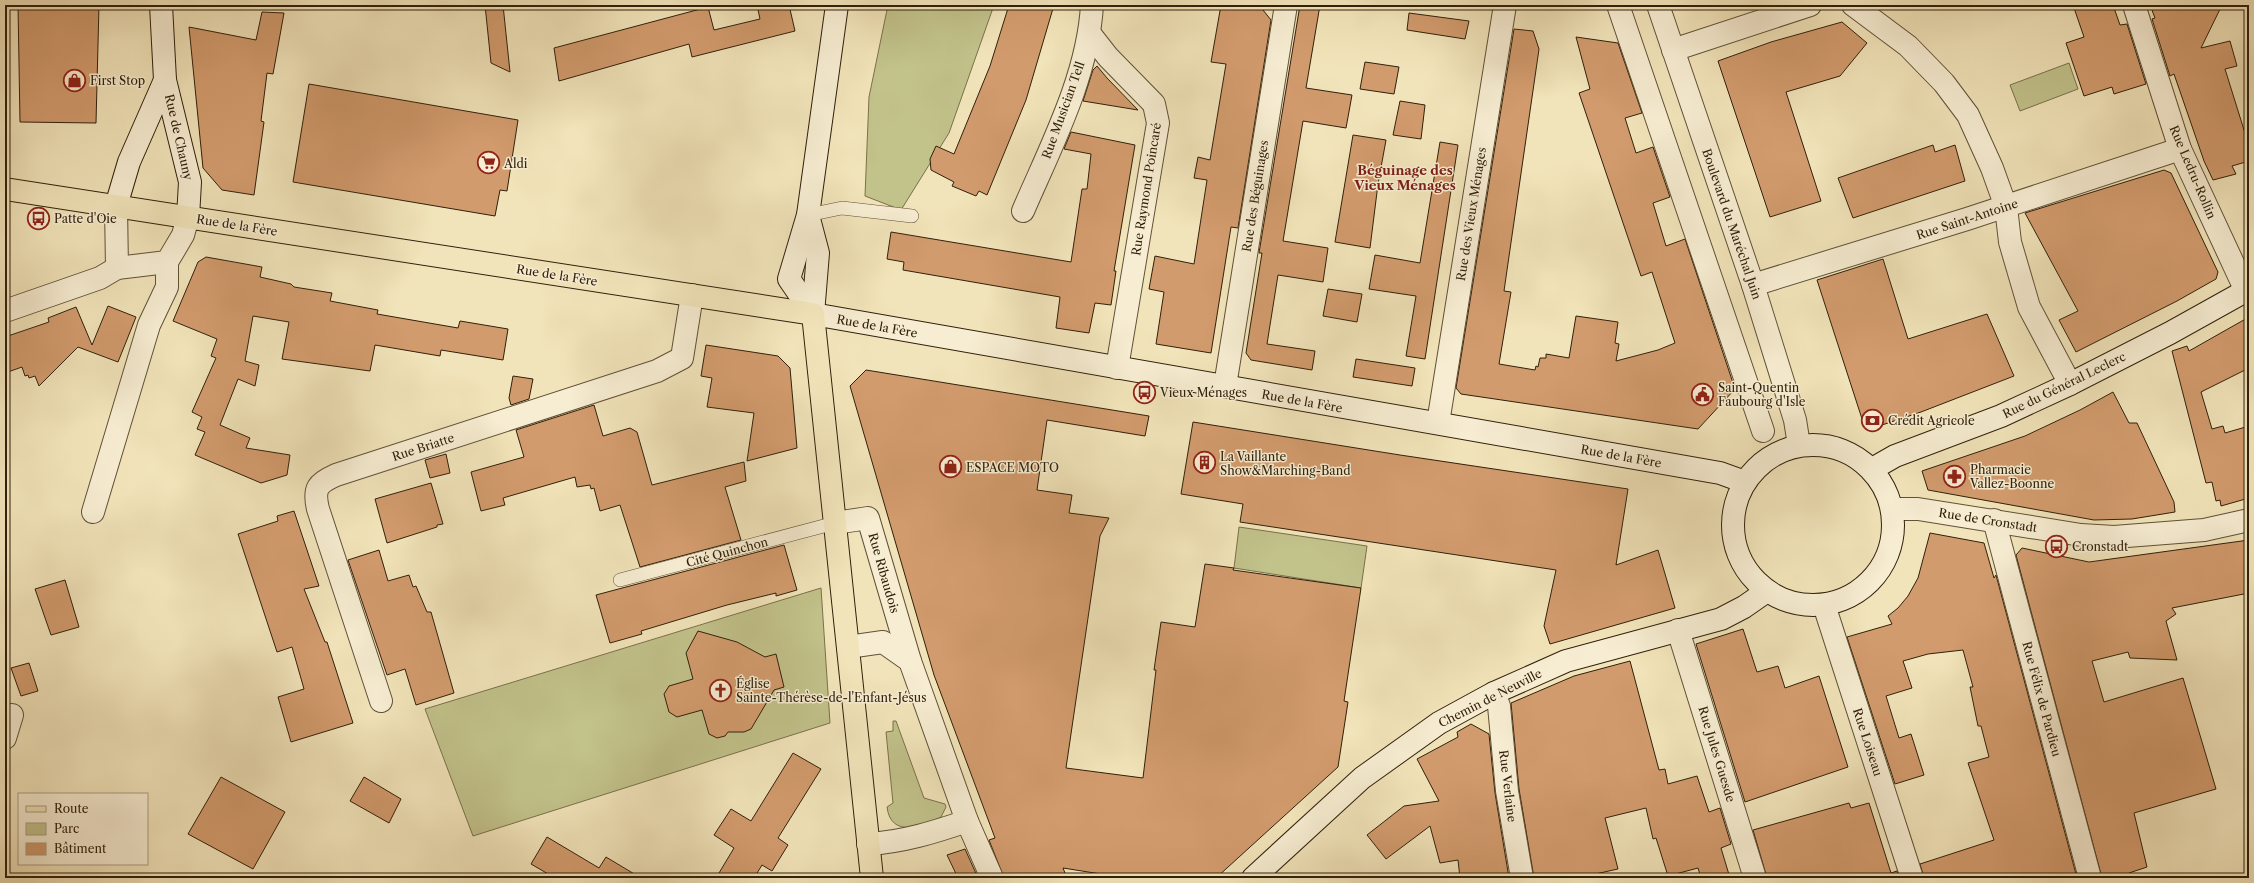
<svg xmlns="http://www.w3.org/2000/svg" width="2254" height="883" font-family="'Libre Caslon Text',serif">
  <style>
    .green { fill: #c2c28b; stroke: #79714b }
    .building { fill: #d29b6d; stroke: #30200b }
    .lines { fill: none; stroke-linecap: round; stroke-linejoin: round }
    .lane-casing { stroke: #605137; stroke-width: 14 }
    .street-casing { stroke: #605137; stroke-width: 24 }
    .secondary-casing { stroke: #30200b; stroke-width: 24 }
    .primary-casing { stroke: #30200b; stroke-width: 24 }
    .lane { stroke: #f7edd2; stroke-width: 13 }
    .street { stroke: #f7edd2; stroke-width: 22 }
    .secondary { stroke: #f7edd2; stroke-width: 22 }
    .primary { stroke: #f2e4ba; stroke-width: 22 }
    .labels { text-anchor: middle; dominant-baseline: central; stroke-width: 3; stroke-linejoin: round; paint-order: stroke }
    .poi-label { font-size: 12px; fill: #30200b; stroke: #f7edd2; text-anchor: start }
    .street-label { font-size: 12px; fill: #30200b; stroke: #f7edd2 }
    .neighbourhood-label { font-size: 13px; font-weight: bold; fill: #7a1f14; stroke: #f7edd2 }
  </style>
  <rect width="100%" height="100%" fill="#f2e4ba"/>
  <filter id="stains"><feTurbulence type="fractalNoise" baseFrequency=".005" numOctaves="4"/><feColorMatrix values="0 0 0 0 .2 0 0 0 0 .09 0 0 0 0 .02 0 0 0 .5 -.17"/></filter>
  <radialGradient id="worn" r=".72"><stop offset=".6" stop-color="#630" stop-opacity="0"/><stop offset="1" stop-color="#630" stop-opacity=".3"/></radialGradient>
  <g class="green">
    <path d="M 888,5 L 994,5 L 949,133 L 901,210 L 865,196 L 869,97 Z"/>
    <path d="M 2069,63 L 2078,89 L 2020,111 L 2010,85 Z"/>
    <path d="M 1239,527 L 1367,546 L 1361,588 L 1234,568 Z"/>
    <path d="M 821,588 L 830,723 L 473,836 L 425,709 Z"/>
    <path d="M 893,721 L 896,721 L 924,798 L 945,804 L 946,807 L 941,817 C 923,826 891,839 887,807 L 893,803 L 886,732 L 893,731 Z"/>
  </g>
  <g class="building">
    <path d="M 18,5 L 99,5 L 96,123 L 20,122 Z"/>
    <path d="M 485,5 L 503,5 L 510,72 L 491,63 Z"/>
    <path d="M 757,5 L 789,5 L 795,31 L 692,57 L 689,44 L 559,81 L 554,48 L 708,7 L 714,30 L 760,19 Z"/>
    <path d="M 1009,5 L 1054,5 L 1026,100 L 987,195 L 979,191 L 976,196 L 952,186 L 954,182 L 931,170 L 930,159 L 936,146 L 954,154 L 990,66 Z"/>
    <path d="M 1221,5 L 1259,5 L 1271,20 L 1238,228 L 1231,227 L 1211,353 L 1156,344 L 1164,292 L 1149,289 L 1155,256 L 1194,264 L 1207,180 L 1194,178 L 1198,157 L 1210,160 L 1226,64 L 1211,62 Z"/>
    <path d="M 1300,5 L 1320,5 L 1306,88 L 1352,95 L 1346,128 L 1303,121 L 1283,241 L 1328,248 L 1323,282 L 1278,275 L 1267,344 L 1315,351 L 1312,370 L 1251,360 L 1246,353 L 1262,253 L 1259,253 Z"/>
    <path d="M 2073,5 L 2113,5 L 2120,25 L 2127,24 L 2146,84 L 2114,94 L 2112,87 L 2084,96 L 2066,43 L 2084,37 Z"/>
    <path d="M 2150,5 L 2222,5 L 2201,48 L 2230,41 L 2237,66 L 2225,69 L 2249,146 L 2249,161 L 2232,166 L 2236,174 L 2213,180 L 2204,161 L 2174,74 L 2170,76 L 2152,19 L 2155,18 Z"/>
    <path d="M 262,12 L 284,13 L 273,74 L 267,73 L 261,121 L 264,122 L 254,195 L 222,190 L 203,168 L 189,27 L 256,40 Z"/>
    <path d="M 1409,13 L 1469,21 L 1465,39 L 1407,30 Z"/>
    <path d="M 1842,22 L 1867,43 L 1840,76 L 1786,92 L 1821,201 L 1770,217 L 1718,61 L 1771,42 Z"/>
    <path d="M 1514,29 L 1533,31 L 1539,49 L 1504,291 L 1511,292 L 1499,364 L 1535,370 L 1536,366 L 1538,367 L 1540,358 L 1546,358 L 1546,354 L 1569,358 L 1576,316 L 1618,322 L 1615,343 L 1619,344 L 1616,361 L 1658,350 L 1675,343 L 1652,272 L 1641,276 L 1579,93 L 1590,89 L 1576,37 L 1618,43 L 1642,113 L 1625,118 L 1636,153 L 1653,147 L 1670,197 L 1653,203 L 1666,246 L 1685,239 L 1735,389 L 1698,429 L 1461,394 L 1456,388 Z"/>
    <path d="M 1365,62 L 1399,67 L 1394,94 L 1360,89 Z"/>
    <path d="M 1097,66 L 1107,78 L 1138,110 L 1083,101 L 1093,70 Z"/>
    <path d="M 309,84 L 518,120 L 507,191 L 500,190 L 495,216 L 293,182 Z"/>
    <path d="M 1400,101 L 1425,105 L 1421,139 L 1393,135 Z"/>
    <path d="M 1071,132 L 1135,145 L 1114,271 L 1116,271 L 1111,305 L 1095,303 L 1089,333 L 1056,328 L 1060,297 L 903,270 L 904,262 L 887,259 L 891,232 L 1071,262 L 1082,189 L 1087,189 L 1091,154 L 1064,149 Z"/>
    <path d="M 1353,135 L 1386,140 L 1378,184 L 1370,248 L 1335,242 Z"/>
    <path d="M 1440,142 L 1458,145 L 1425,359 L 1406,356 L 1416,296 L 1369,289 L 1375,255 L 1420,263 Z"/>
    <path d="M 1933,145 L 1935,152 L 1955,145 L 1965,181 L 1853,218 L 1838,178 Z"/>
    <path d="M 2164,170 L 2171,173 L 2218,272 L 2216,279 L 2177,301 L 2076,352 L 2059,320 L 2078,311 L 2025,213 Z"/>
    <path d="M 206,257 L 262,267 L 260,277 L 291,284 L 294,287 L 332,293 L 330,301 L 378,310 L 377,314 L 458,328 L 460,321 L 508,329 L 503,360 L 441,350 L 440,356 L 375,345 L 370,371 L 282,359 L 289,322 L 253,316 L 245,361 L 259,365 L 255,386 L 238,379 L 220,425 L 250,438 L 246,448 L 290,455 L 287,475 L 261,483 L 195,455 L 205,432 L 197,429 L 202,417 L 192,412 L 216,358 L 211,356 L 217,339 L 173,321 L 198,262 Z"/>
    <path d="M 1883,259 L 1908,339 L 1987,314 L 2014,376 L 1921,412 L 1870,429 L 1864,425 L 1817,280 Z"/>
    <path d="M 1328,289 L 1362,294 L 1357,322 L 1323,316 Z"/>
    <path d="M 108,306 L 136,317 L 118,362 L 78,347 L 39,386 L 35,376 L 29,378 L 28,375 L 25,376 L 22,367 L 5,373 L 5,337 L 49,322 L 48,318 L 76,307 L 92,345 Z"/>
    <path d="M 2249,317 L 2249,368 L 2201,392 L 2212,429 L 2223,426 L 2225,433 L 2249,426 L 2249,498 L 2221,506 L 2220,500 L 2216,501 L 2212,482 L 2206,483 L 2172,351 L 2187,346 L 2189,351 Z"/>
    <path d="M 706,345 L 778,356 L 790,368 L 797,448 L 747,461 L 754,413 L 707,407 L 712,378 L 701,376 Z"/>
    <path d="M 1356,359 L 1415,368 L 1412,386 L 1353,377 Z"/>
    <path d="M 866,370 L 1149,416 L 1145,436 L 1047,420 L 1037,490 L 1072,495 L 1069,513 L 1109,518 L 1100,536 L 1066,768 L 1143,778 L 1156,670 L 1154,670 L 1161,622 L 1195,627 L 1205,564 L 1234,568 L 1233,570 L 1361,588 L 1344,701 L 1348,702 L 1338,767 L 1216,878 L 1126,878 L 1063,868 L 1067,878 L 1004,878 L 989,840 L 995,838 L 934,675 L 850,386 Z"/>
    <path d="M 513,376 L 533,379 L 529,399 L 511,405 L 509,398 Z"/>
    <path d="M 2113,392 L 2129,423 L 2137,423 L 2174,502 L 2175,512 L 2132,519 L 2094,520 L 1928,490 L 1922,471 L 2025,436 L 2080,410 Z"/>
    <path d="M 594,405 L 603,436 L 630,428 L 637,432 L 652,485 L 744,462 L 746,481 L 725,487 L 741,540 L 640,567 L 620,505 L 600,511 L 594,488 L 591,489 L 590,485 L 577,487 L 575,477 L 503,498 L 505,505 L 481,511 L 471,472 L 524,457 L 516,430 Z"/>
    <path d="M 1193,422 L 1400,455 L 1628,489 L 1616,565 L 1658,550 L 1675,608 L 1550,644 L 1544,626 L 1556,570 L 1240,522 L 1243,504 L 1181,494 Z"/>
    <path d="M 446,454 L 450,473 L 430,478 L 425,460 Z"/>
    <path d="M 431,483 L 443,524 L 437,525 L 437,527 L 387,543 L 375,499 Z"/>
    <path d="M 294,511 L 319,586 L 304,589 L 325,642 L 327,642 L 353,723 L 291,742 L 278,697 L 304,689 L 292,647 L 277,652 L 238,534 L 278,521 L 277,516 Z"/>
    <path d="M 1930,533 L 1984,543 L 1994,578 L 1996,575 L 2077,878 L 1924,878 L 1920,864 L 1994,840 L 1968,763 L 1989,757 L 1981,726 L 1978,726 L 1970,687 L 1973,687 L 1963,650 L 1928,654 L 1903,661 L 1912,688 L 1886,696 L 1899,738 L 1911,734 L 1924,775 L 1895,784 L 1847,637 L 1892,624 L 1888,616 L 1898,608 L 1908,596 L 1918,578 Z"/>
    <path d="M 2249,540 L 2249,593 L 2172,608 L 2176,614 L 2166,621 L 2177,660 L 2130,658 L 2128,652 L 2092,661 L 2104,702 L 2183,678 L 2216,789 L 2134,813 L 2147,867 L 2129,873 L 2130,878 L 2102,878 L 2016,555 L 2022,548 L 2089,562 Z"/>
    <path d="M 784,545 L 797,590 L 776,596 L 776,593 L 727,605 L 641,631 L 642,634 L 610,643 L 596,595 Z"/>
    <path d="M 379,550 L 388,581 L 409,575 L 413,587 L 416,586 L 427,612 L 431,612 L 454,693 L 416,705 L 405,669 L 387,675 L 348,560 Z"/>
    <path d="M 65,580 L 79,627 L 51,635 L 35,589 Z"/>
    <path d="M 1743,629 L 1757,672 L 1778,666 L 1785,688 L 1819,676 L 1848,767 L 1745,802 L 1696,644 Z"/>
    <path d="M 698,631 L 737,642 L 765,657 L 776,654 L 784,687 L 774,690 L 751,729 L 744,732 L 728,732 L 725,736 L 717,738 L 709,734 L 702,710 L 677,717 L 669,712 L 664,694 L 669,686 L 693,679 L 686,653 Z"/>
    <path d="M 1630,661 L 1659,770 L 1665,769 L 1668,784 L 1697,776 L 1709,812 L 1720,808 L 1731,844 L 1721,848 L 1730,878 L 1701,878 L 1698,868 L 1668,876 L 1656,838 L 1653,839 L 1646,808 L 1605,818 L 1618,869 L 1577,878 L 1534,878 L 1519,789 L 1511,703 L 1574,676 Z"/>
    <path d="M 29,663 L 38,691 L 21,696 L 11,668 Z"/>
    <path d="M 1471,724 L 1489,734 L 1495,793 L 1509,878 L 1460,878 L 1458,860 L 1440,863 L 1430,826 L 1386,859 L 1367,835 L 1404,806 L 1439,801 L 1417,759 L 1458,737 L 1457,732 Z"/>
    <path d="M 793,753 L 821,769 L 778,838 L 788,845 L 772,871 L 762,865 L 754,878 L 716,878 L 734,848 L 714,835 L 731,809 L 751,821 Z"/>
    <path d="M 221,777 L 285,812 L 253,869 L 188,834 Z"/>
    <path d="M 364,777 L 401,799 L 389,823 L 350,801 Z"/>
    <path d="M 1849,803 L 1851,808 L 1869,803 L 1891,873 L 1897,871 L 1899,878 L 1767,878 L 1753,830 Z"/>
    <path d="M 547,837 L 599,868 L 606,857 L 641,878 L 555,878 L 531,864 Z"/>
    <path d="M 965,849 L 978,878 L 958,878 L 947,855 Z"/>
  </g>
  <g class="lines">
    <defs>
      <g id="lane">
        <path d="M 808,215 L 842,208 L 912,216"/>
        <path d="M 620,580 L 835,523"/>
      </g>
      <g id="street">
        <path d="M 1618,5 L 1763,431"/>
        <path d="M 1658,5 L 1753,285 L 1795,420 L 1799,445"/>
        <path d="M 1853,5 L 1908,46 L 1944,83 L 1968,115 L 1992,168 L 2006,207 L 2010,242 L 2029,307 L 2070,384"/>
        <path d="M 2134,5 L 2180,149 L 2246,291"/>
        <path d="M 1090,34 L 1108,57 L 1154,104 L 1158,123 L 1117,368"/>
        <path d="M 1673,50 L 1810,5"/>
        <path d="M 116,206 L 117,268"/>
        <path d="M 1023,211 C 1051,146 1088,76 1092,5"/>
        <path d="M 1753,285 L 1967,219 L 2180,149"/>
        <path d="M 5,311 L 100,278 L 117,268 L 167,262 L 183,235 L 188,217"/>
        <path d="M 1225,386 L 1286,5"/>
        <path d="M 1438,423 L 1505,5"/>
        <path d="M 1893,509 L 1918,509 L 2081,535 L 2114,537 L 2204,530 L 2249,520"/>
        <path d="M 93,512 L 149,325 L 167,287 L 167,262"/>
        <path d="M 1994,520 L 2090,878"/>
        <path d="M 835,523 L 868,518 L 910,661"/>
        <path d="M 1824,605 L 1912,878"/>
        <path d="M 1678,630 L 1755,878"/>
        <path d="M 848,647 L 883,642 L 910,661 L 967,821 L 992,878"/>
        <path d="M 1494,693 L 1499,706 L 1507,791 L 1522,878"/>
        <path d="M 381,701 L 318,509 C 313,488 318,483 336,475 L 657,371 L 682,358 L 692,295"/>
        <path d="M 5,738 L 12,715"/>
        <path d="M 868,844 C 903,842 935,832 967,821"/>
      </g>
      <g id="secondary">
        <path d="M 161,5 L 165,80 L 190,182 L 188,217"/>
        <path d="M 116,206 L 129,162 L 165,80"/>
        <path d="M 808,215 L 818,253 L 813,314"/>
        <path d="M 813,314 L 1720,473 L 1745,482"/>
        <path d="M 813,314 L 789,279 L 808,215 L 837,5"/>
        <circle cx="1813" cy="525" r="80"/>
        <path d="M 1874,468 L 1895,456 L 2001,416 L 2070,384 L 2170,333 L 2249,289"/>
        <path d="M 1253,878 L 1362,778 L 1439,723 L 1494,693 L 1566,661 L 1721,619 L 1744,607 L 1767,591"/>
      </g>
      <path id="primary" d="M 5,189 L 813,314 L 872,878"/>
    </defs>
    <use href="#lane" class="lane-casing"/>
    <use href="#street" class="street-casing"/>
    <use href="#secondary" class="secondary-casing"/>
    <use href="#primary" class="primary-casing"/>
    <use href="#lane" class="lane"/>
    <use href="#street" class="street"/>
    <use href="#secondary" class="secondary"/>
    <use href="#primary" class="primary"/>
  </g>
  <defs>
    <symbol id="shop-ring" viewBox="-11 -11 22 22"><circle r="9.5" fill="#f7edd2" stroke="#8f2418" stroke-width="1.5"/><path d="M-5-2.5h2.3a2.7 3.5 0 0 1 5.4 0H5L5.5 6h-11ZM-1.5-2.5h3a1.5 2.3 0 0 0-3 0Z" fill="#8f2418"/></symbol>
    <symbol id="supermarket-ring" viewBox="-11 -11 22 22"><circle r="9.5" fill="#f7edd2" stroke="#8f2418" stroke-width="1.5"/><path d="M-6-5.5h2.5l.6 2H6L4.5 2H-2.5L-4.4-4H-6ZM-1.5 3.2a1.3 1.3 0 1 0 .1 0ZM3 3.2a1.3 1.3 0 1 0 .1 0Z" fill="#8f2418"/></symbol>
    <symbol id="bus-ring" viewBox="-11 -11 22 22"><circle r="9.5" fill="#f7edd2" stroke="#8f2418" stroke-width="1.5"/><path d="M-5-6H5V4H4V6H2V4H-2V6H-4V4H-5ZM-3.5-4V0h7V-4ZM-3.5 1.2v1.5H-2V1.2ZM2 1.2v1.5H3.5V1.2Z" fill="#8f2418"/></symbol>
    <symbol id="civic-ring" viewBox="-11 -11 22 22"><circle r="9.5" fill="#f7edd2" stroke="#8f2418" stroke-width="1.5"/><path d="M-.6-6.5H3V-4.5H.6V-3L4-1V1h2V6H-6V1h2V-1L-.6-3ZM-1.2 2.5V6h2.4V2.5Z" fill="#8f2418"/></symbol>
    <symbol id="bank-ring" viewBox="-11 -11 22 22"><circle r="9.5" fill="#f7edd2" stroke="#8f2418" stroke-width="1.5"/><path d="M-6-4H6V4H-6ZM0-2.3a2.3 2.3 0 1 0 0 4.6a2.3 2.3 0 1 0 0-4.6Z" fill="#8f2418"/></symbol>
    <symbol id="building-ring" viewBox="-11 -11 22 22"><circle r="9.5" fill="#f7edd2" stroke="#8f2418" stroke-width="1.5"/><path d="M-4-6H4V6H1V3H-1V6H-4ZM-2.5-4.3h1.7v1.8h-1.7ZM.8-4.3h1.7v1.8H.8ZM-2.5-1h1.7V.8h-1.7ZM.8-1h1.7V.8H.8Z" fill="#8f2418"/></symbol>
    <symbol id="pharmacy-ring" viewBox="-11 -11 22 22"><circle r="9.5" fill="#f7edd2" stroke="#8f2418" stroke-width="1.5"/><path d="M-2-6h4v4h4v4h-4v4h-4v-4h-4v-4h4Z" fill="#8f2418"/></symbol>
    <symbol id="church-ring" viewBox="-11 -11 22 22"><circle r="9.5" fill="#f7edd2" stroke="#8f2418" stroke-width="1.5"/><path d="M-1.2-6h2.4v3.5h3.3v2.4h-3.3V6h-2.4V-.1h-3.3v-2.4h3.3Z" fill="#8f2418"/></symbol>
  </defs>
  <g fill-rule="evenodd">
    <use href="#shop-ring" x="62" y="68" width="25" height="25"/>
    <use href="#supermarket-ring" x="476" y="150" width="25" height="25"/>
    <use href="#bus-ring" x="26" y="206" width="25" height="25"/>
    <use href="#bus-ring" x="1132" y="380" width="25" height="25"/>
    <use href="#civic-ring" x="1690" y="382" width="25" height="25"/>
    <use href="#bank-ring" x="1860" y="408" width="25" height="25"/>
    <use href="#building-ring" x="1192" y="450" width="25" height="25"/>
    <use href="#shop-ring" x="938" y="454" width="25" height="25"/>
    <use href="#pharmacy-ring" x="1942" y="464" width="25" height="25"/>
    <use href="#bus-ring" x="2044" y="534" width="25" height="25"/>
    <use href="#church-ring" x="708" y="678" width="25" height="25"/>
  </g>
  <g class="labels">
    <g class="poi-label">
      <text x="90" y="80">First Stop</text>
      <text x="504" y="163">Aldi</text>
      <text x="54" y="218">Patte d'Oie</text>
      <text x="1718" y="387">Saint-Quentin<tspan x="1718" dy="14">Faubourg d'Isle</tspan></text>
      <text x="1160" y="392">Vieux Ménages</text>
      <text x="1888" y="420">Crédit Agricole</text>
      <text x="1220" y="456">La Vaillante<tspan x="1220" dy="14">Show&amp;Marching-Band</tspan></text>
      <text x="966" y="467">ESPACE MOTO</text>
      <text x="1970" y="469">Pharmacie<tspan x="1970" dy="14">Vallez-Boonne</tspan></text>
      <text x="2072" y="546">Cronstadt</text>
      <text x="736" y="683">Église<tspan x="736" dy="14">Sainte-Thérèse-de-l'Enfant-Jésus</tspan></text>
    </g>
    <g class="street-label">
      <text transform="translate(1063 110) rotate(-70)">Rue Musician Tell</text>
      <text transform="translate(179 137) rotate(77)">Rue de Chauny</text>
      <text transform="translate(2193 172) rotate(67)">Rue Ledru-Rollin</text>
      <text transform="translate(1146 189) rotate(-81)">Rue Raymond Poincaré</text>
      <text transform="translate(1255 196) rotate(-81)">Rue des Béguinages</text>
      <text transform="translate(1471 214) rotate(-81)">Rue des Vieux Ménages</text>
      <text transform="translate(1967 219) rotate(-18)">Rue Saint-Antoine</text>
      <text transform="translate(1732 224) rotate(71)">Boulevard du Maréchal Juin</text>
      <text transform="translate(237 225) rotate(9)">Rue de la Fère</text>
      <text transform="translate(557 275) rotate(9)">Rue de la Fère</text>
      <text transform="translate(877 326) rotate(10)">Rue de la Fère</text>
      <text transform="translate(2064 385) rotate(-26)">Rue du Général Leclerc</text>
      <text transform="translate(1302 401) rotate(10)">Rue de la Fère</text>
      <text transform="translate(423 447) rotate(-18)">Rue Briatte</text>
      <text transform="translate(1621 456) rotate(10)">Rue de la Fère</text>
      <text transform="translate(1988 520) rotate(9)">Rue de Cronstadt</text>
      <text transform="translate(727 552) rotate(-15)">Cité Quinchon</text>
      <text transform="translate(884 573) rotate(74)">Rue Ribaudois</text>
      <text transform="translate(1490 698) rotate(-27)">Chemin de Neuville</text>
      <text transform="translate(2042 699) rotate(75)">Rue Félix de Pardieu</text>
      <text transform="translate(1868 742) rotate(72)">Rue Loiseau</text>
      <text transform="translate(1717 754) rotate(73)">Rue Jules Guesde</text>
      <text transform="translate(1508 786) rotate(83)">Rue Verlaine</text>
    </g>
    <g class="neighbourhood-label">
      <text x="1405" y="170">Béguinage des<tspan x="1405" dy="15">Vieux Ménages</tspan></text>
    </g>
  </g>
  <rect width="2254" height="883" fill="none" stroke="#f2e4ba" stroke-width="20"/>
  <rect x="6" y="6" width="2242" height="871" fill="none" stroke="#30200b" stroke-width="2"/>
  <rect x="10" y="10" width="2234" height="863" fill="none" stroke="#30200b"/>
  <rect x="18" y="793" width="130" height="72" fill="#f7edd2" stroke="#a79b82"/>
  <rect x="26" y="806" width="20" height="6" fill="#f2e4ba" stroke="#a79b82"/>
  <text x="54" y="813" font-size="12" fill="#30200b">Route</text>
  <rect x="26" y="823" width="20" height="12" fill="#c2c28b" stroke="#a79b82"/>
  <text x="54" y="833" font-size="12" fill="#30200b">Parc</text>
  <rect x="26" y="843" width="20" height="12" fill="#d29b6d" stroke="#a79b82"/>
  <text x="54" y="853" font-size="12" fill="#30200b">Bâtiment</text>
  <rect width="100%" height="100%" filter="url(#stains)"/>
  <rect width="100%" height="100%" fill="url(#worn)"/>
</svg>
